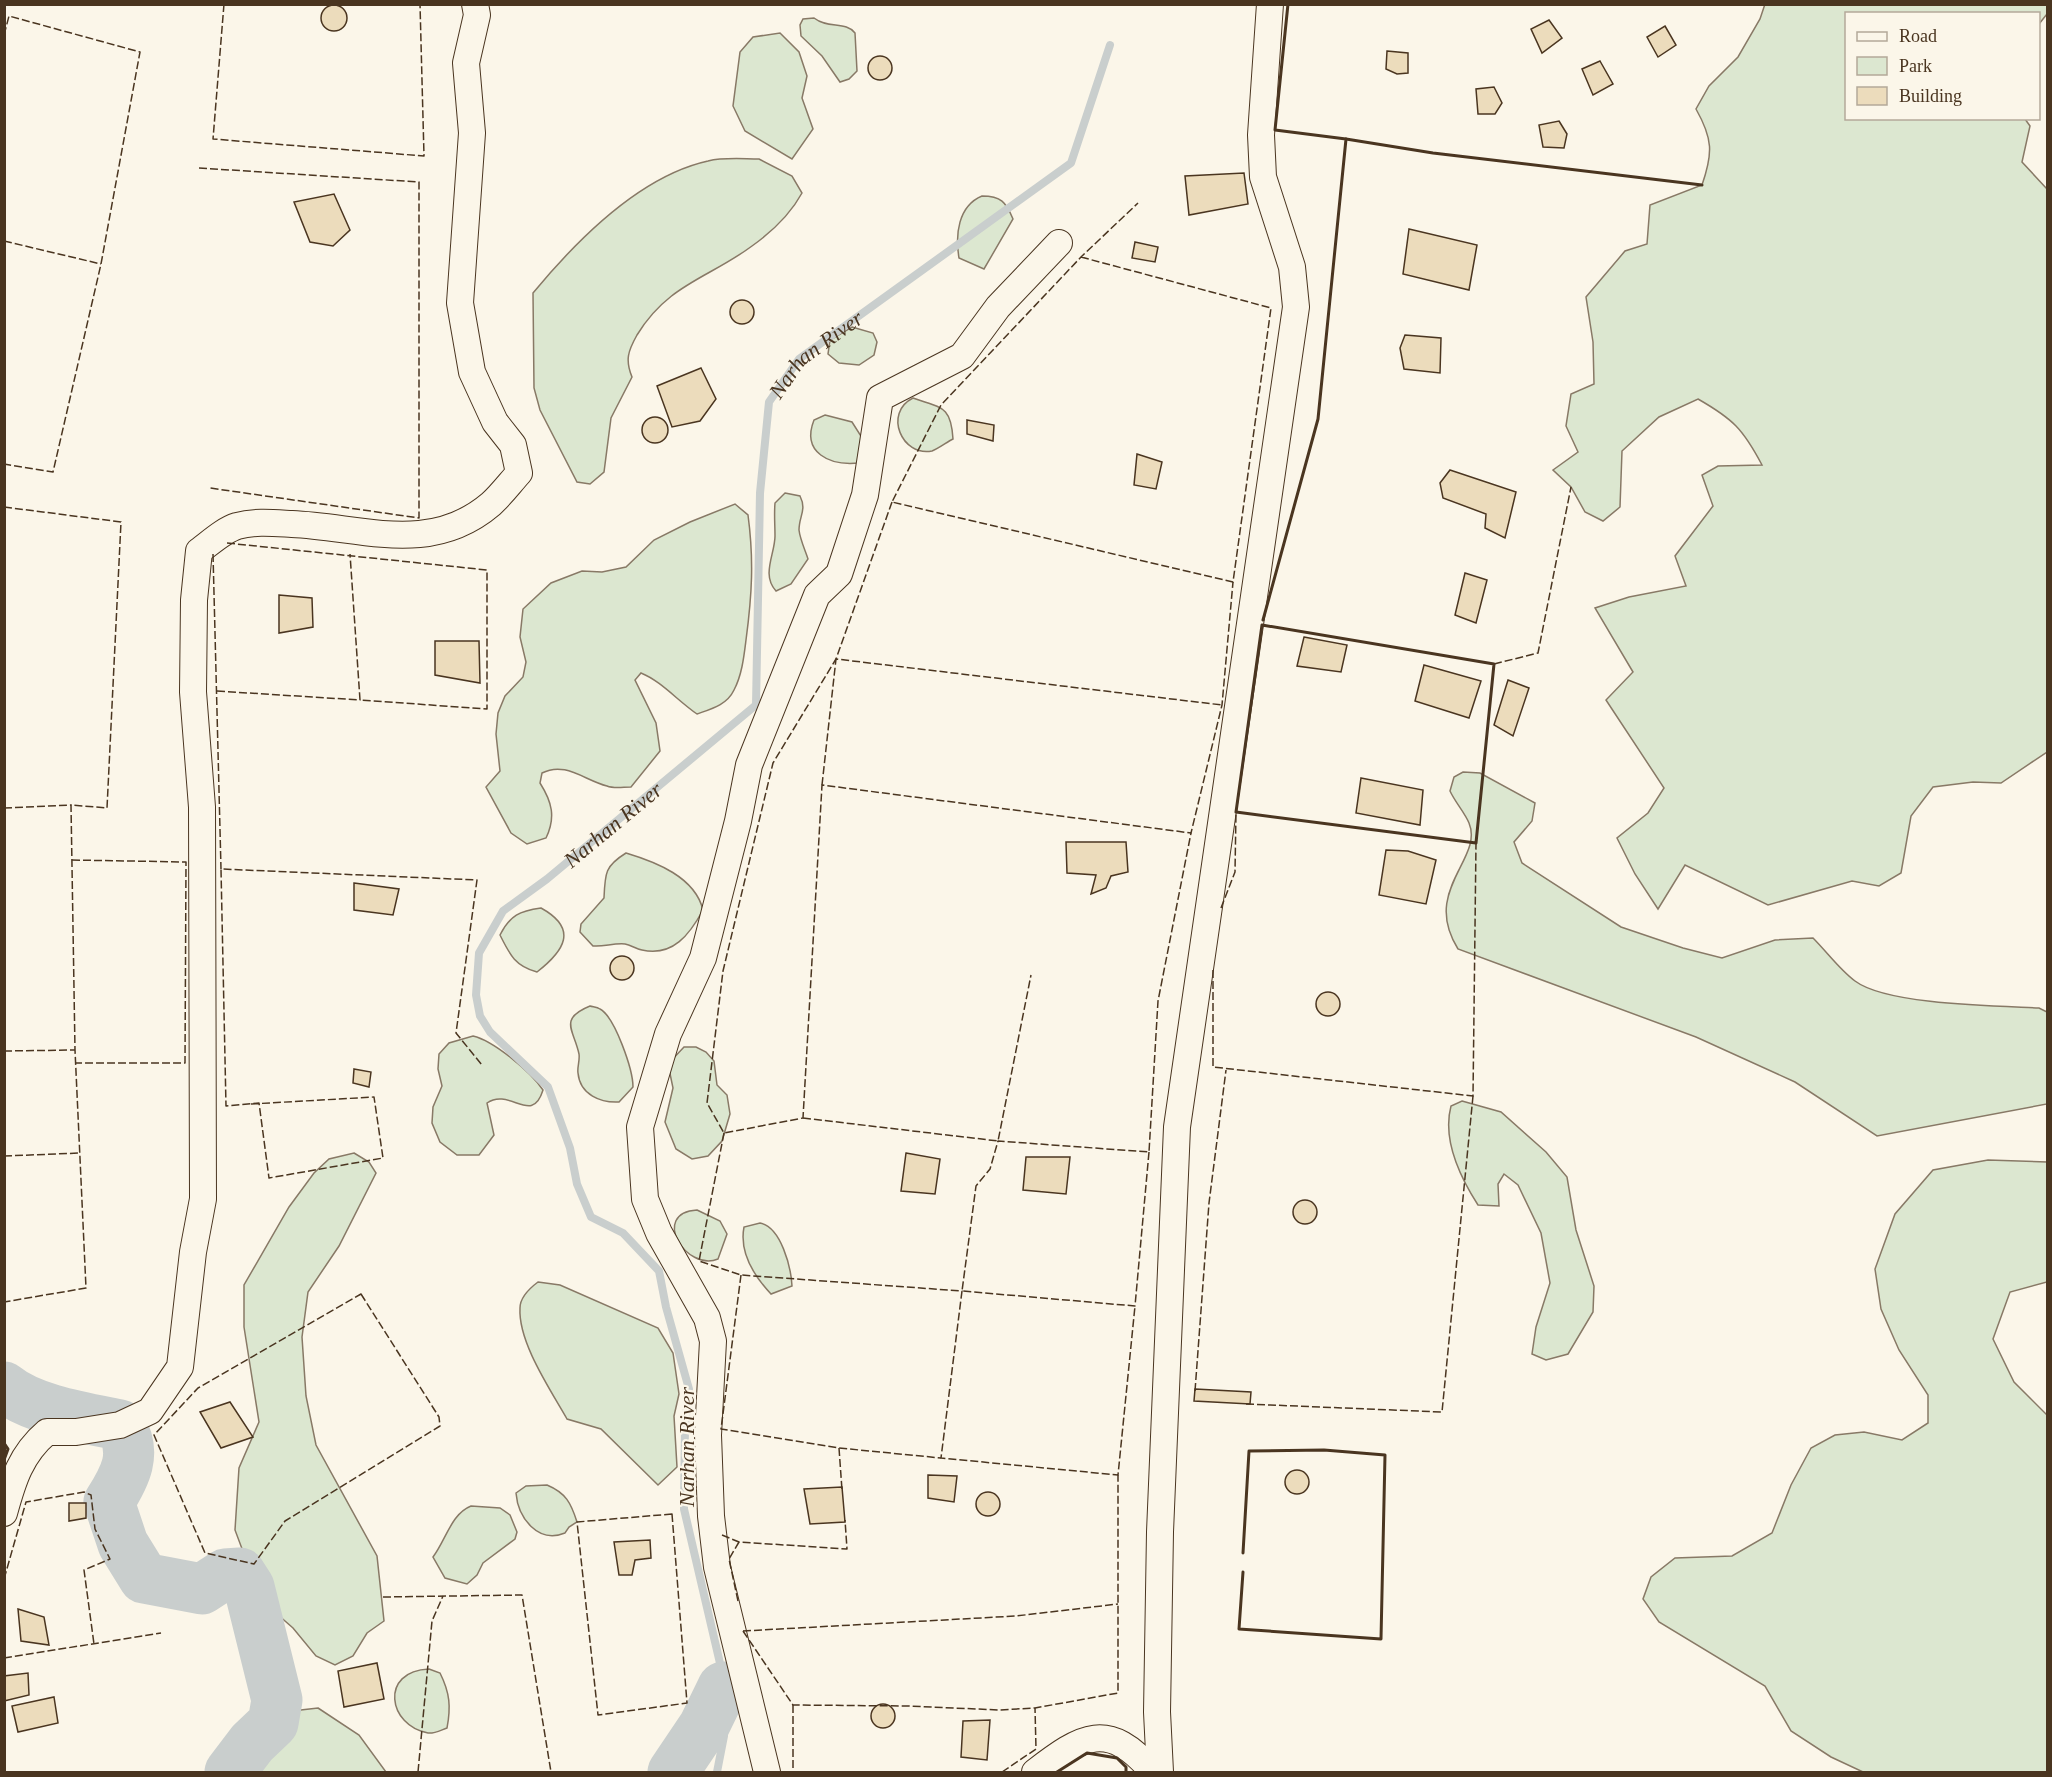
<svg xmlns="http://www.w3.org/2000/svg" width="2052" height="1777" font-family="Georgia,serif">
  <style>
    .green { fill: #dce7d0; stroke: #887966; stroke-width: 1.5 }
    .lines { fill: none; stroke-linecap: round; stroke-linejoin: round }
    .stream { stroke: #c9cecd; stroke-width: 8 }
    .river { stroke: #c9cecd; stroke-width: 51 }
    .building { fill: #ecdcbc; stroke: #4a3520; stroke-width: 1.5 }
    .minor-casing { stroke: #4a3520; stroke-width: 28 }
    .minor { stroke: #fbf6e9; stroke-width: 26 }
    .fence { stroke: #4a3520; stroke-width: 1.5; stroke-dasharray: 8 3; stroke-linecap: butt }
    .wall { stroke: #4a3520; stroke-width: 3 }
    .labels { text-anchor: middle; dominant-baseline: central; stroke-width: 4.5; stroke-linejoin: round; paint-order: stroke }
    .water-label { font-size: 22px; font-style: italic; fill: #4a3520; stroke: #fbf6e9 }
  </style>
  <rect width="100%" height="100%" fill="#fbf6e9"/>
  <g class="green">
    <path d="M 1765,4 L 2047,5 L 2047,14 L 2039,24 L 2038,14 L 1846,14 L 1846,118 L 2025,119 L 2030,126 L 2022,162 L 2047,189 L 2047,752 L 2001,783 L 1973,782 L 1933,787 L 1911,816 L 1901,873 L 1879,886 L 1852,881 L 1768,905 L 1685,865 L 1658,909 L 1635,874 L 1617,838 L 1648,813 L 1664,788 L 1606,700 L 1633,672 L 1595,608 L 1629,597 L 1686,586 L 1675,556 L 1713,506 L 1702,475 L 1718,466 L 1762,465 C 1743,429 1733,419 1698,399 L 1659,417 L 1622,451 L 1620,507 L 1603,521 L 1585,512 L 1571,487 L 1553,470 L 1578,452 L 1566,426 L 1571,394 L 1594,384 L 1593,342 L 1586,297 L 1625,251 L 1647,244 L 1650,205 L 1702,185 C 1713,153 1713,139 1696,109 L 1709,86 L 1738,57 L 1760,19 Z"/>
    <path d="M 814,18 C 828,29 846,21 855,33 L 857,71 L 849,79 L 840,82 L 822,56 L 801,36 L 800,25 L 803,19 Z"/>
    <path d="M 780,33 L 799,52 L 807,76 L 802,98 L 813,129 L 792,159 L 745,131 L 733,106 L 740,52 L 753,37 Z"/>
    <path d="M 759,159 L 792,176 L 802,193 C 790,215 773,231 752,246 C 709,278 668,284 637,335 C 628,351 625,360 632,377 L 611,418 L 604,472 L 590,484 L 577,482 L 540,410 L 534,388 L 533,293 C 576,241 640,176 708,161 C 724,157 743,159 759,159 Z"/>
    <path d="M 982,196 C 1001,196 1006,202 1013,219 L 984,269 L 959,258 C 955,235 958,206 982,196 Z"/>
    <path d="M 852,327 L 873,333 L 877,342 L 874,355 L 859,365 L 839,363 L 828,354 L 830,340 Z"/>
    <path d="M 913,398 C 941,408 951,405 953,439 C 947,442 938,449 932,451 C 902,457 883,413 913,398 Z"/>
    <path d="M 825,415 L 852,422 L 866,444 L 859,463 C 830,466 801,453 814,420 Z"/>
    <path d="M 785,493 L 800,496 C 807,510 799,516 799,530 C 800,539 805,550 808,559 L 791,584 L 776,591 C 761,575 775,554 775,536 C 775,525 774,514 775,503 Z"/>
    <path d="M 735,504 L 748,515 C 754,560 752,595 746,640 C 744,656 742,675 734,690 C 727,705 711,709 697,714 C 678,701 661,681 641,673 L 635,680 L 656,723 L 660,751 L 631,787 C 623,787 614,789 607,786 C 584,780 565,761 542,773 L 540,783 C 552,802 556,817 546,838 L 527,844 L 511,833 L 486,787 L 500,771 L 496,734 L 498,713 L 505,696 L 523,677 L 526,662 L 520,637 L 523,609 L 551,583 L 582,571 L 602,572 L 626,567 L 654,540 L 690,522 Z"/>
    <path d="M 1463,772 L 1480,773 L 1535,803 L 1532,821 L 1514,842 L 1522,863 L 1621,927 L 1683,948 L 1722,958 L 1775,940 L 1813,938 C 1827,952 1840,970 1855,981 C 1887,1005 1997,1006 2039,1008 L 2047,1012 L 2047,1104 L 1877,1136 L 1795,1082 L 1696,1037 L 1458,949 C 1421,890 1484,859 1469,823 C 1465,813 1455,802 1450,791 L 1454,777 Z"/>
    <path d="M 626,853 C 656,862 695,877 703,910 C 690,934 673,957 642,950 C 636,949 631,945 625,944 C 613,943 604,947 593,946 L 580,932 L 581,924 L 604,898 C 605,873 605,866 626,853 Z"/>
    <path d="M 541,908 C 579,929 564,951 537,972 C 515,966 510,955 500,935 C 510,915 520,911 541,908 Z"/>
    <path d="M 590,1006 C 593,1007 597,1007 600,1009 C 615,1017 633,1070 633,1087 L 619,1102 C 601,1103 580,1095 578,1073 C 577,1067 580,1061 579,1054 C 574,1030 558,1019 590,1006 Z"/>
    <path d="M 473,1036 C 494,1041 531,1072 543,1090 C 532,1126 510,1087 487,1103 L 494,1135 L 479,1155 L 457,1155 L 440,1142 L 432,1123 L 433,1107 L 442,1086 L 438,1069 L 439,1054 L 449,1043 Z"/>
    <path d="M 684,1047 L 696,1047 L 706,1052 L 714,1061 L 717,1085 L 727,1095 L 730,1114 L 722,1141 L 708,1156 L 692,1159 L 676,1149 L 665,1122 L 673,1088 L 668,1064 Z"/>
    <path d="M 1462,1101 L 1501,1112 L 1546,1152 L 1567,1177 L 1576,1230 L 1594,1286 L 1593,1312 L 1568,1354 L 1546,1360 L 1532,1354 L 1536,1327 L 1550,1283 L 1541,1233 L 1518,1185 L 1504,1174 L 1498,1184 L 1499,1206 L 1478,1205 C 1460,1177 1442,1140 1451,1106 Z"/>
    <path d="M 354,1153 L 369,1162 L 376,1173 L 339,1246 L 308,1292 L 302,1337 L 306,1396 L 316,1445 L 377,1556 L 384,1621 L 367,1633 L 353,1656 L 335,1665 L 316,1656 L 293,1628 L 269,1607 L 254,1581 L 235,1530 L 239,1468 L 259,1422 L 244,1327 L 244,1285 L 289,1207 L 314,1173 L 329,1159 Z"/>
    <path d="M 1988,1160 L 2047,1162 L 2047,1282 L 2010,1292 L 1993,1339 L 2014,1382 L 2047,1415 L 2047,1772 L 1863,1772 L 1831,1757 L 1791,1731 L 1765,1686 L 1659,1622 L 1643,1599 L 1651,1577 L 1675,1558 L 1732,1556 L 1772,1533 L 1791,1485 L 1811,1448 L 1835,1435 L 1864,1432 L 1902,1440 L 1928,1423 L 1928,1395 L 1899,1350 L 1881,1309 L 1875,1269 L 1895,1214 L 1933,1170 Z"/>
    <path d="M 697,1210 L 720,1221 L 727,1234 L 718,1259 C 686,1272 650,1213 697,1210 Z"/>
    <path d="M 760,1223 C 781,1227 791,1267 792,1286 L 771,1294 C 755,1277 739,1253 744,1227 Z"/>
    <path d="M 538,1282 L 560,1285 L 658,1328 L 673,1353 L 679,1394 L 674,1416 L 677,1467 L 658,1485 L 601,1429 L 567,1419 C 550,1389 518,1342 520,1308 C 520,1297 530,1288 538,1282 Z"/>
    <path d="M 547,1485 C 566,1493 571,1503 577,1522 L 569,1527 L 565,1533 C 538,1544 518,1518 516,1493 L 526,1486 Z"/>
    <path d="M 471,1506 L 500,1508 L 510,1515 L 517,1532 L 515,1539 L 483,1563 L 477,1575 L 467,1584 L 445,1578 L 433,1557 C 446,1540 451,1514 471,1506 Z"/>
    <path d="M 429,1669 L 440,1673 C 450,1693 451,1707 447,1728 C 441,1730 434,1734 428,1733 C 388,1726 379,1671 429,1669 Z"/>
    <path d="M 318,1708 L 359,1735 L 386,1772 L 253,1772 L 292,1711 Z"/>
  </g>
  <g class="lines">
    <path class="stream" id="s1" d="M 717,1772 L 724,1736 L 723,1676 L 684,1509 L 685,1426 L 689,1389 L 666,1307 L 659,1271 L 623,1233 L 591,1217 L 577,1184 L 570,1148 L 548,1087 L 490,1032 L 480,1016 L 476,995 L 479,953 L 503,911 L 547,879 L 756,705 L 760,493 L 769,402 L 799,359 L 1071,163 L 1110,45"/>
    <g class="river">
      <path d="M 4,1387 C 32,1410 85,1418 120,1425 C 138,1453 125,1477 109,1502 L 123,1544 L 144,1578 L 202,1589 L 225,1574 L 240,1573 L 249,1587 L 277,1700 L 273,1723 L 252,1743 L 230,1772"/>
      <path d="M 673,1772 L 704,1726 L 723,1687"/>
    </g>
  </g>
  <g class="building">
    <circle cx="334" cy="18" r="13"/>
    <path d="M 1549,20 L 1562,38 L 1542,53 L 1531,29 Z"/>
    <path d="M 1665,26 L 1676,45 L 1658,57 L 1647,37 Z"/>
    <path d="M 1387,51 L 1408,53 L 1408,73 L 1397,74 L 1386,69 Z"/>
    <circle cx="880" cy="68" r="12"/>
    <path d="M 1600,61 L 1613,84 L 1593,95 L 1582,69 Z"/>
    <path d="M 1494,87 L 1502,103 L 1495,114 L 1478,114 L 1476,89 Z"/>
    <path d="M 1559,121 L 1567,134 L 1564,148 L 1543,147 L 1539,125 Z"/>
    <path d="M 1244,173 L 1248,204 L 1189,215 L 1185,176 Z"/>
    <path d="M 334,194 L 350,230 L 333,246 L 310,242 L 294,202 Z"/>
    <path d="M 1409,229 L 1477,245 L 1469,290 L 1403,274 Z"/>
    <path d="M 1135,242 L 1158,247 L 1155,262 L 1132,258 Z"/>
    <circle cx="742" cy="312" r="12"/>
    <path d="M 1405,335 L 1441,338 L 1440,373 L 1404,369 L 1400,348 Z"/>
    <path d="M 701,368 L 716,399 L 700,421 L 672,427 L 657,386 Z"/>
    <circle cx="655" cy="430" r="13"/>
    <path d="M 967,420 L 994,425 L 993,441 L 967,434 Z"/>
    <path d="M 1137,454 L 1162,462 L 1156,489 L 1134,485 Z"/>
    <path d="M 1450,470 L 1516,492 L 1505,538 L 1485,528 L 1486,514 L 1443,498 L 1440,483 Z"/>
    <path d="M 1465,573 L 1487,580 L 1476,623 L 1455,615 Z"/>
    <path d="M 279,595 L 312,598 L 313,627 L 279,633 Z"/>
    <path d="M 1304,637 L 1347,645 L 1341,672 L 1297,666 Z"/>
    <path d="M 435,641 L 479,641 L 480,683 L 435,675 Z"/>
    <path d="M 1424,665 L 1481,681 L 1469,718 L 1415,701 Z"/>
    <path d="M 1508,680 L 1529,688 L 1513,736 L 1494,725 Z"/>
    <path d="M 1361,778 L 1423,790 L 1420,825 L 1356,813 Z"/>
    <path d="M 1066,842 L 1126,842 L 1128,872 L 1111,876 L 1106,888 L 1091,894 L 1096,875 L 1067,873 Z"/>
    <path d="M 1386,850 L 1408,851 L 1436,860 L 1426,904 L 1379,895 Z"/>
    <path d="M 354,883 L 399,889 L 393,915 L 354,910 Z"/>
    <circle cx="622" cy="968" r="12"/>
    <circle cx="1328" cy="1004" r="12"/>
    <path d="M 354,1069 L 371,1072 L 369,1087 L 353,1083 Z"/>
    <path d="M 906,1153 L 940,1159 L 935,1194 L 901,1191 Z"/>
    <path d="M 1026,1157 L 1070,1157 L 1066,1194 L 1023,1190 Z"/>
    <circle cx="1305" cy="1212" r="12"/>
    <path d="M 1195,1389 L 1251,1392 L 1250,1404 L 1194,1401 Z"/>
    <path d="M 230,1402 L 253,1437 L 221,1448 L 200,1412 Z"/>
    <circle cx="1297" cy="1482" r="12"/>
    <path d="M 928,1475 L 957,1476 L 954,1502 L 928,1498 Z"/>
    <path d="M 842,1487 L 845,1522 L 810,1524 L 804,1489 Z"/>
    <circle cx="988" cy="1504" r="12"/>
    <path d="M 69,1503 L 86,1503 L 86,1518 L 69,1521 Z"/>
    <path d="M 650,1540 L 651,1558 L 635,1560 L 632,1575 L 619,1575 L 614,1542 Z"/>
    <path d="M 18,1609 L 44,1617 L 49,1645 L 21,1641 Z"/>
    <path d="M 377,1663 L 384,1699 L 344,1707 L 338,1671 Z"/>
    <path d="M 28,1673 L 29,1695 L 4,1701 L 4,1676 Z"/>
    <path d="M 54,1697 L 58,1723 L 18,1732 L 12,1706 Z"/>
    <circle cx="883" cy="1716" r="12"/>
    <path d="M 990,1720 L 987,1760 L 961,1757 L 963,1721 Z"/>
  </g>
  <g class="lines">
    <defs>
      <g id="minor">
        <path d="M 4,1513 C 13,1480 21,1454 47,1432 L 76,1432 L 120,1425 L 150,1411 L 180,1367 L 193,1252 L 203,1199 L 202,807 L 193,692 L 194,600 L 199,551 C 210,543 224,530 237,526 C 255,521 274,523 292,524 C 362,527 430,556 491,504 C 501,495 510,483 519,473 L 513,445 L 495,422 L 472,372 L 460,303 L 472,133 L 466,63 L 477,15 L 475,4"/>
        <path d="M 767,1772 L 717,1567 L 711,1516 L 708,1435 L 713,1341 L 707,1318 L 659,1233 L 645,1199 L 640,1127 L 668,1034 L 703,958 L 738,821 L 749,765 L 817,595 L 839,574 L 865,495 L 880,398 L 962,356 L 998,307 L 1059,243"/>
        <path d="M 1035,1772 C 1082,1736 1108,1719 1153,1772"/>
        <path d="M 1160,1772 L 1157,1712 L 1160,1532 L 1177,1127 L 1296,307 L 1292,267 L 1263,177 L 1261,135 L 1270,4"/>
      </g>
    </defs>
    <use href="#minor" class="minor-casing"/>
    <use href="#minor" class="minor"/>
    <g class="fence">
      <path d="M 224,4 L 213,139 L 424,156 L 420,4"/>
      <path d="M 4,35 L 9,16 L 140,52 L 101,264 L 53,472 L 4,464"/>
      <path d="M 199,168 L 419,182 L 419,518 L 210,488"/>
      <path d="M 4,241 L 101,264"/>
      <path d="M 1081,257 L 1271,308 L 1233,582 L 892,502 L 941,405 L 1081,257 L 1138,203"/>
      <path d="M 892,502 L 836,659 L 773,763 L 723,971 L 707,1103 L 724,1133 L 803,1118 L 822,785 L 1191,833 L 1222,705 L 1233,582"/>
      <path d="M 4,507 L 121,522 L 107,808 L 71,805"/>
      <path d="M 227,543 L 487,570 L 487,709 L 360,700"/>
      <path d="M 213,554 L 221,869"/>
      <path d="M 1494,664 L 1538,653 L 1571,487"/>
      <path d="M 217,691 L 360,700 L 350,554"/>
      <path d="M 822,785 L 836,659 L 1222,705"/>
      <path d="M 4,808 L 71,805 L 75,1050 L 86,1288 L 4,1302"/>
      <path d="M 72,860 L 186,862 L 185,1063 L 76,1063"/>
      <path d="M 1221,908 L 1235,872 L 1236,812"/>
      <path d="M 1213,970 L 1213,1067 L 1473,1096 L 1476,843"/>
      <path d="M 4,1051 L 75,1050"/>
      <path d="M 251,1104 L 374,1097 L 383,1158 L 269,1178 L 259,1103 L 226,1106 L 221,869 L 477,880 L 456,1033 L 482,1065"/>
      <path d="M 803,1118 L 998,1141 L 1031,975"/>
      <path d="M 724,1133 L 699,1261 L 741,1275 L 962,1291 L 941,1458 L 1118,1475 L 1135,1306"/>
      <path d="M 1149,1152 L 1135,1306 L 962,1291 L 976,1186 L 990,1169 L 998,1141 L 1149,1152 L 1158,1001 L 1191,833"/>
      <path d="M 4,1156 L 80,1153"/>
      <path d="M 741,1275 L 721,1429 L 839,1448 L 941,1458"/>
      <path d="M 361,1294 L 439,1417 L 440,1426 L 285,1521 L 254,1564 L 205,1553 L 154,1435 L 198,1388 Z"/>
      <path d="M 1195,1391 L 1209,1203 L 1226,1070"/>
      <path d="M 1246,1404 L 1442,1412 L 1473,1096"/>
      <path d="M 839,1448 L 842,1490"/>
      <path d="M 672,1514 L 687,1703 L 598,1715 L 577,1522 Z"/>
      <path d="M 722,1535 L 739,1542 L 847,1549 L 845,1520"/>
      <path d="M 4,1579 L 26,1502 L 84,1492 L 91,1495 L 95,1529 L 110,1559 L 84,1570 L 94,1644"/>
      <path d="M 383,1597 L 522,1595 L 551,1772"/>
      <path d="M 738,1601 L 729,1559 L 739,1542"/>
      <path d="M 743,1631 L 793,1705 L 908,1706 L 999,1710 L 1035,1708 L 1118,1693 L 1118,1475"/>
      <path d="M 743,1631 L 1016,1616 L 1118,1604"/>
      <path d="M 4,1658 L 161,1633"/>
      <path d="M 793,1705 L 793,1772"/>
      <path d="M 418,1772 L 432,1621 L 443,1596"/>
      <path d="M 1002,1772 L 1036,1749 L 1035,1708"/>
    </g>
    <g class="wall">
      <path d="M 1346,139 L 1433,153 L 1702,185"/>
      <path d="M 1263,620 L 1318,419 L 1346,139 L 1275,130 L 1288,4"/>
      <path d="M 1262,625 L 1494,664 L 1476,843 L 1236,812 Z"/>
      <path d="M 4,1443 L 8,1449 L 4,1460"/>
      <path d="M 1243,1553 L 1249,1451 L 1324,1450 L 1385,1455 L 1381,1639 L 1239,1629 L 1243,1572"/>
      <path d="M 1057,1772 L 1087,1753 L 1117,1758 L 1126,1767 L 1126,1772"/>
    </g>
  </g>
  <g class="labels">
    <g class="water-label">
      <text stroke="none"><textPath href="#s1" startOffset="1644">Narhan River</textPath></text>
      <text stroke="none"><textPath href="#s1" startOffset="1086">Narhan River</textPath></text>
      <text transform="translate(686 1447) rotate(-90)">Narhan River</text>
    </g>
  </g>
  <rect width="2052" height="1777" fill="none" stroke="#4a3520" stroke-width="12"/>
  <rect x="1845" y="12" width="195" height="108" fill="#fbf6e9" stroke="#b4a999" stroke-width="1.5"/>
  <rect x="1857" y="32" width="30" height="9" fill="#fbf6e9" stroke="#b4a999" stroke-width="1.5"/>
  <text x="1899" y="42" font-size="18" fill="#4a3520">Road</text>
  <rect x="1857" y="57" width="30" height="18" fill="#dce7d0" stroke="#b4a999" stroke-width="1.5"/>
  <text x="1899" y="72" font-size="18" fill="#4a3520">Park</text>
  <rect x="1857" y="87" width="30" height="18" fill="#ecdcbc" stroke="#b4a999" stroke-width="1.5"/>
  <text x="1899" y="102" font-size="18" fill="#4a3520">Building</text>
</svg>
